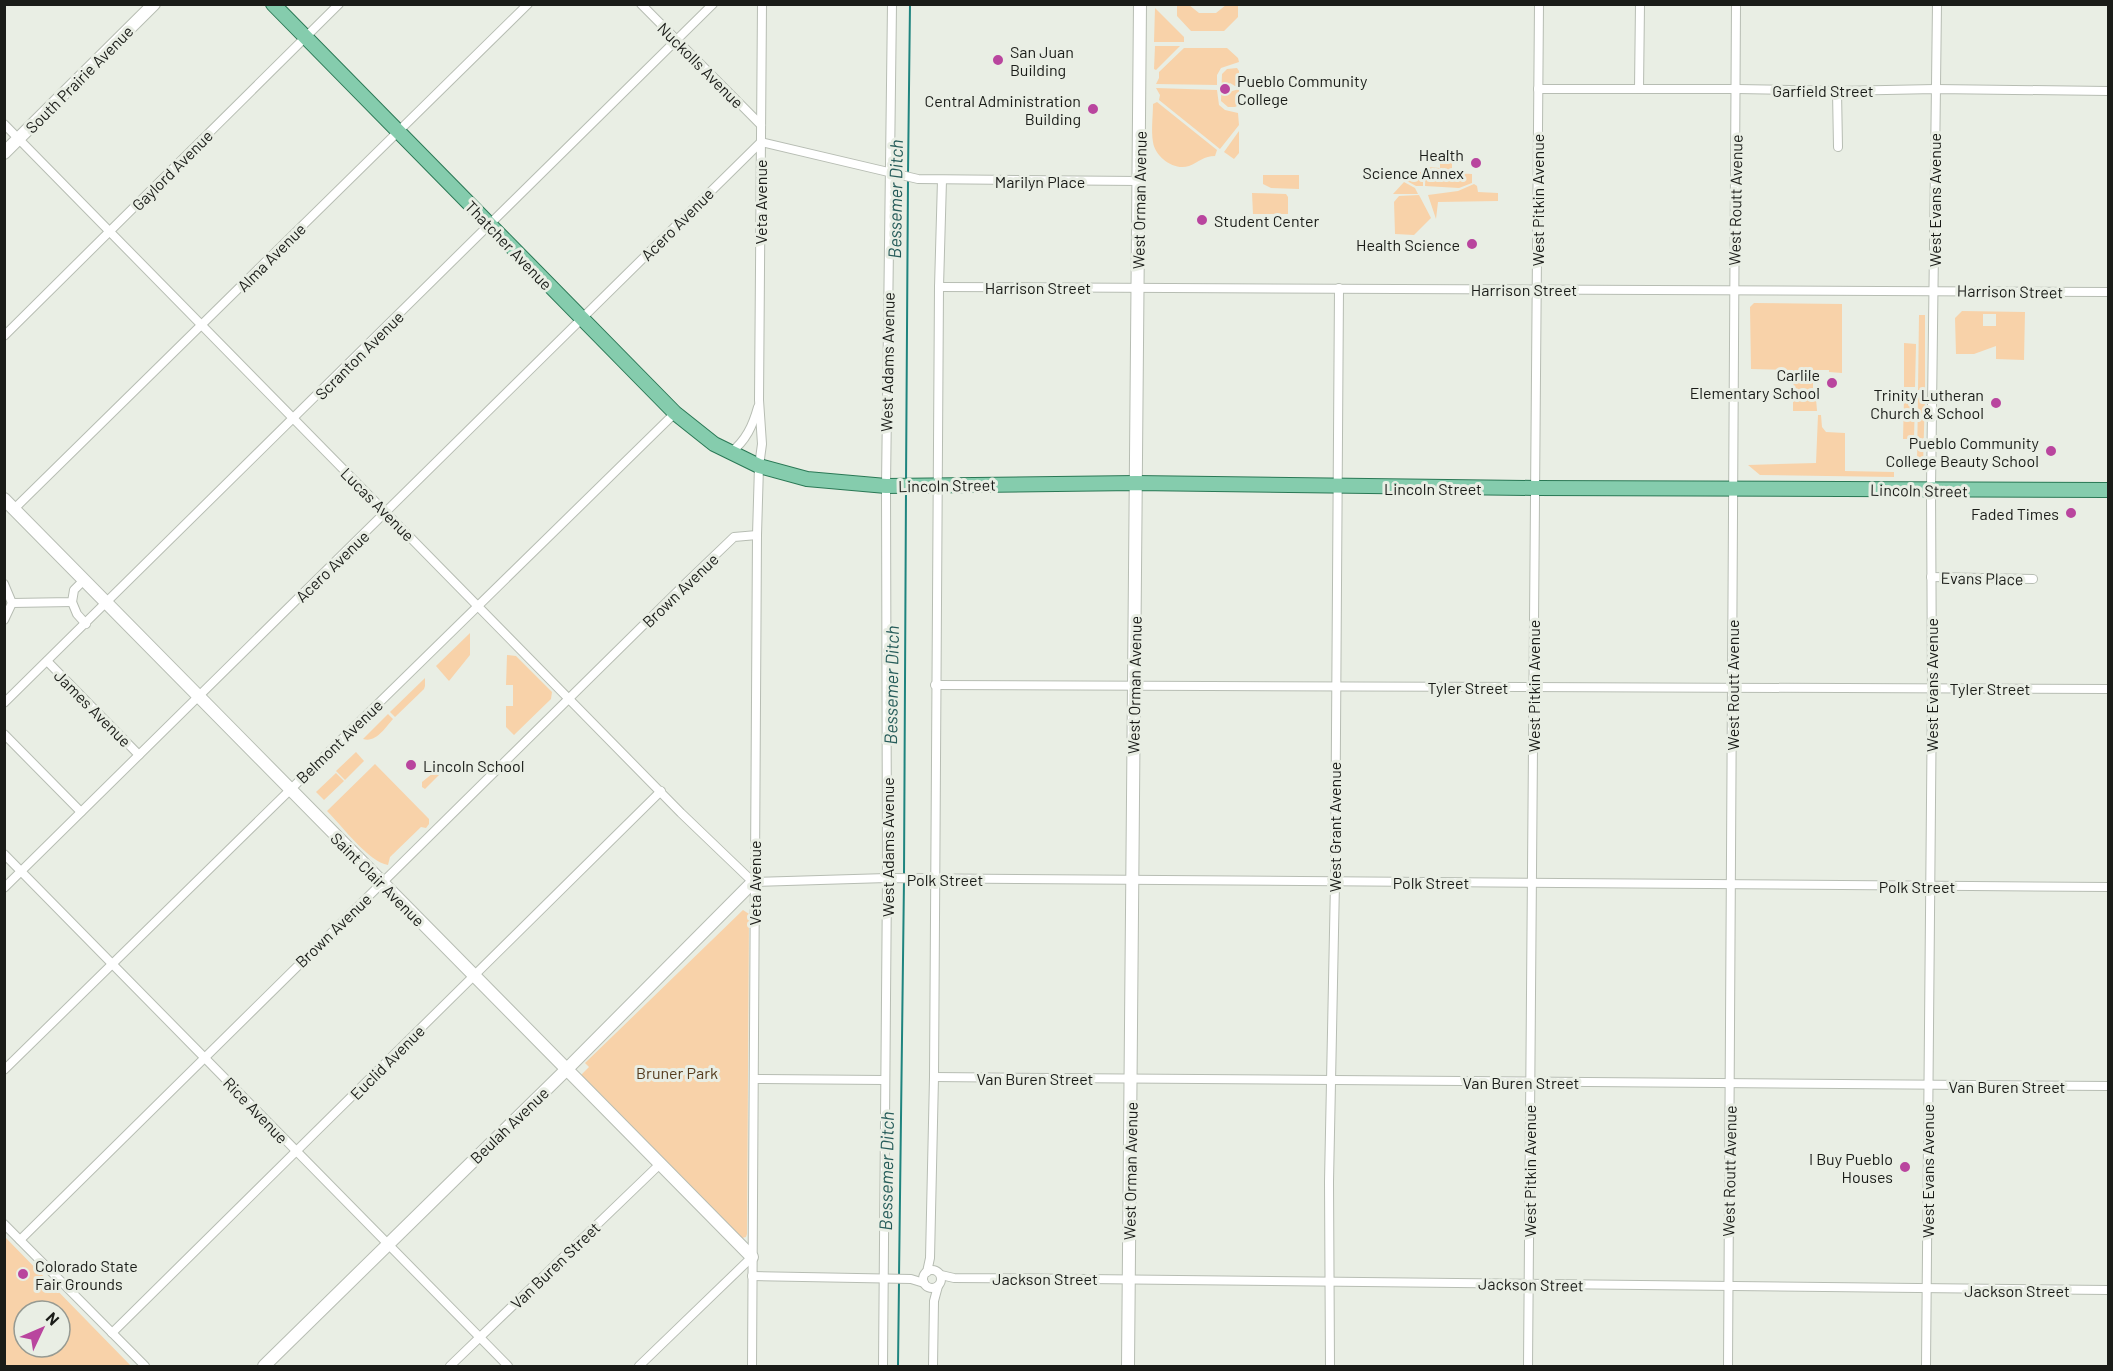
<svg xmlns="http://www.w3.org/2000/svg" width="2113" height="1371" font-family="Barlow,sans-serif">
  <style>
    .green { fill: #f8d2a9; fill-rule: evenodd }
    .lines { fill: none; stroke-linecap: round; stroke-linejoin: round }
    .stream { stroke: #1e847f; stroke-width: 2 }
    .street-casing { stroke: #b7bdb3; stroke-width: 10 }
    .secondary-casing { stroke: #b7bdb3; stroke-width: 14 }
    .primary-casing { stroke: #2a7855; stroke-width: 16 }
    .street { stroke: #fff; stroke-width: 8 }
    .secondary { stroke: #fff; stroke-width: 12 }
    .primary { stroke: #85ccad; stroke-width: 14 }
    .poi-dot { fill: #b9459e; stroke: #e9eee4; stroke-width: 2 }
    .labels { text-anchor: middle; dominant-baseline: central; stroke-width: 6; stroke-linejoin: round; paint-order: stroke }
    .poi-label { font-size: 16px; fill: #1a1c18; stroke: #e9eee4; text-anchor: end }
    .street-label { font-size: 16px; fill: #1a1c18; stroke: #e9eee4 }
    .park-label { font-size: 16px; fill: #553b1d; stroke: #e9eee4 }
    .water-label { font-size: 18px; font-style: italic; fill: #265c5a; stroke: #e9eee4 }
  </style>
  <rect width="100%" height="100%" fill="#e9eee4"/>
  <g class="green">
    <path d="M 1177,5 L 1189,5 L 1199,13 L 1216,13 L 1226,5 L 1238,5 L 1238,17 L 1224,31 L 1191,31 L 1177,16 Z"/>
    <path d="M 1155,8 L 1184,37 L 1184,42 L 1154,42 Z"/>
    <path d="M 1155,46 L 1180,46 L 1156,70 L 1154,69 Z"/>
    <path d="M 1184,48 L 1227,48 L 1238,58 L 1239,62 L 1221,68 L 1217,75 L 1217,85 L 1156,84 L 1159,78 L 1159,72 Z"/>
    <path d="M 1237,68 L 1239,71 L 1239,86 L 1235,86 L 1230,83 L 1226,87 L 1229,92 L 1239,89 L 1239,105 L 1235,107 L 1228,107 L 1221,101 L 1222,74 L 1227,69 Z"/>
    <path d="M 1156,88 L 1217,90 L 1219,105 L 1225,110 L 1238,113 L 1239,125 L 1220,149 L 1159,100 L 1160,95 Z"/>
    <path d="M 1157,102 L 1217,150 L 1215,156 C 1204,156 1199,162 1189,166 C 1174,171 1155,157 1153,142 C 1151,130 1153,116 1153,104 Z"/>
    <path d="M 1239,131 L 1239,153 L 1234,159 L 1224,152 Z"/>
    <path d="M 1447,154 L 1452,155 L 1452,173 L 1472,174 L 1472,183 L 1459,188 L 1425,186 L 1426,167 L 1440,168 L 1440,161 L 1446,160 Z"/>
    <path d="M 1413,172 L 1423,172 L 1423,186 L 1416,186 L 1407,181 Z"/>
    <path d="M 1263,175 L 1299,175 L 1299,189 L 1271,188 L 1263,184 Z"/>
    <path d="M 1404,182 L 1415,188 L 1418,194 L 1393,194 Z"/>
    <path d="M 1474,184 L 1477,186 L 1478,192 L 1498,193 L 1498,201 L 1438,202 L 1436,219 L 1428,195 L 1458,191 Z"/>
    <path d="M 1252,193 L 1286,194 L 1288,197 L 1288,214 L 1253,214 Z"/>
    <path d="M 1419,195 L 1431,218 L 1414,235 L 1395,234 L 1394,202 L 1399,196 Z"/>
    <path d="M 1754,303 L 1842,304 L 1842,373 L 1829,372 L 1829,370 L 1813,370 L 1813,395 L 1794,396 L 1793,370 L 1751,369 L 1750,307 Z"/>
    <path d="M 1962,311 L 2025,312 L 2024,360 L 1996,359 L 1996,346 L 1974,354 L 1956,354 L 1955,318 ZM 1983,314 L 1996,314 L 1996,326 L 1983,326 Z"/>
    <path d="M 1919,315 L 1925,315 L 1925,390 L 1918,390 Z"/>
    <path d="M 1904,343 L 1916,344 L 1915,387 L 1904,387 Z"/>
    <path d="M 1918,395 L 1925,395 L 1923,465 L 1917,464 Z"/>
    <path d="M 1816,398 L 1817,411 L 1793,411 L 1793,399 Z"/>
    <path d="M 1904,398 L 1915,398 L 1914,439 L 1903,439 Z"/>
    <path d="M 1818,415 L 1821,415 L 1822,427 L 1826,432 L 1845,433 L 1845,471 L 1894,472 L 1894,477 L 1760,475 L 1748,465 L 1816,463 Z"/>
    <path d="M 470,633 L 470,655 L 449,681 L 436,666 Z"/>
    <path d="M 507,655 L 516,656 L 552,692 L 551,699 L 514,735 L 506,727 L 506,706 L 513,706 L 513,685 L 506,685 Z"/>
    <path d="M 425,678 L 425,686 L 424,689 L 395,717 L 390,712 Z"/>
    <path d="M 388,714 L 393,719 C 385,728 376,743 363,739 Z"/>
    <path d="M 356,752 L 364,761 L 345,780 L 336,771 Z"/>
    <path d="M 375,764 L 429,819 L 429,824 L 426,828 L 421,827 L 390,857 L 388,865 C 369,862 342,826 327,811 Z"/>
    <path d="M 443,765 L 446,768 L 425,789 L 422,787 L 422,782 Z"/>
    <path d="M 336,773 L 344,781 L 324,800 L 316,792 Z"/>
    <path d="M 743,910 L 749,914 L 747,1234 L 746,1237 L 742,1238 L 581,1075 L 589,1067 L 585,1063 Z"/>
    <path d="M 5,1237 L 131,1366 L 5,1366 ZM 24,1311 L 60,1311 L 60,1347 L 24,1347 Z"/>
  </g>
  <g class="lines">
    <g class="stream">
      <path d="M 908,173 L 910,4"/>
      <path d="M 906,482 L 908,178"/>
      <path d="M 904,875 L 906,490"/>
      <path d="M 899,1277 L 904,880"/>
      <path d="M 898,1366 L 899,1282"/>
    </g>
    <defs>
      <g id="street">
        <path d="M 641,4 L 761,125"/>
        <path d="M 1538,89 L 1737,89 L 1837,91 L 1935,89 L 2108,91"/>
        <path d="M 1639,89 L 1640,4"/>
        <path d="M 1837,91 L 1838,147"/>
        <path d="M 4,124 L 681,813 L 753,882 L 887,878 L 2108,887"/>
        <path d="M 939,287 L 2108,292"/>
        <path d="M 4,336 L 339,4"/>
        <path d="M 730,453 C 746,441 753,425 758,407"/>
        <path d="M 14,509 L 528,4"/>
        <path d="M 1931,577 L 2033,579"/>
        <path d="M 4,584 L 12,603"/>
        <path d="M 72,602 L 77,614 L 86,624"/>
        <path d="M 4,620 L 12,603 L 72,602 L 74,590 L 84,580"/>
        <path d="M 47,661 L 139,755"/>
        <path d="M 935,685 L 2108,689"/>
        <path d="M 4,703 L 713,4"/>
        <path d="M 4,734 L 81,812"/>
        <path d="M 4,854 L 508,1366"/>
        <path d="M 4,888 L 761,142 L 918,179 L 1139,181"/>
        <path d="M 4,1070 L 675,413"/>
        <path d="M 934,1077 L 2108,1086"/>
        <path d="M 754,1079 L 884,1080"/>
        <path d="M 4,1224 L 145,1366"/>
        <path d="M 20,1240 L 686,583 L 734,537 L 757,535"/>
        <circle cx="932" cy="1279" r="9"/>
        <path d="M 927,1272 L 930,1258 L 934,1077 L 939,287 L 942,180"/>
        <path d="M 941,1275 L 954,1278 C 1339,1279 1724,1289 2108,1290"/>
        <path d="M 752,1276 L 911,1279 L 924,1283"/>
        <path d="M 112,1333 L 661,791"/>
        <path d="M 450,1366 L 660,1164"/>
        <path d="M 639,1366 L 752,1257"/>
        <path d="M 752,1366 L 757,535 L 759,466 L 762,444 L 759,400 L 762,4"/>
        <path d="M 883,1366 L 887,878 L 886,486 L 892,4"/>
        <path d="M 933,1366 L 934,1301 L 938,1286"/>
        <path d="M 1330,1366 L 1329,1182 L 1335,882 L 1339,288"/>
        <path d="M 1528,1366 L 1539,4"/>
        <path d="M 1728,1366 L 1736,4"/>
        <path d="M 1926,1366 L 1932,688 L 1931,490 L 1937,4"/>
      </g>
      <g id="secondary">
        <path d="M 4,153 L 154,4"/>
        <path d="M 4,499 L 752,1257"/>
        <path d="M 264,1366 L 567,1069 L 753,882"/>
        <path d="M 1128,1366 L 1140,4"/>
      </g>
      <path id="primary" d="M 273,4 L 675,413 L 714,444 L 759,466 L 807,479 L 886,486 L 1136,483 L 1535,488 L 2108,490"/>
    </defs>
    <use href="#street" class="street-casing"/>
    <use href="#secondary" class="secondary-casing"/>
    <use href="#primary" class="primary-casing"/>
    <use href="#street" class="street"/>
    <use href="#secondary" class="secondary"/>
    <use href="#primary" class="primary"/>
  </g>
  <g class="poi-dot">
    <circle cx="998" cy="60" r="6"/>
    <circle cx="1225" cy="89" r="6"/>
    <circle cx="1093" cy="109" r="6"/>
    <circle cx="1476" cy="163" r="6"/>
    <circle cx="1202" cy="220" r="6"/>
    <circle cx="1472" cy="244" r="6"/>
    <circle cx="1832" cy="383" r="6"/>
    <circle cx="1996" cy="403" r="6"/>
    <circle cx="2051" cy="451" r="6"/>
    <circle cx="2071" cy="513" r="6"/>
    <circle cx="411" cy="765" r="6"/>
    <circle cx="1905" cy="1167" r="6"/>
    <circle cx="23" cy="1274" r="6"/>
  </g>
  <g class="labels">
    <g class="poi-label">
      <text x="1010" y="51" text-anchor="start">San Juan<tspan x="1010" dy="18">Building</tspan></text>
      <text x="1237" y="80" text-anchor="start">Pueblo Community<tspan x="1237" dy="18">College</tspan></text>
      <text x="1081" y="100">Central Administration<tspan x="1081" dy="18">Building</tspan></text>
      <text x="1464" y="154">Health<tspan x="1464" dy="18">Science Annex</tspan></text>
      <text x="1214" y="220" text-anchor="start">Student Center</text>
      <text x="1460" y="244">Health Science</text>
      <text x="1820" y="374">Carlile<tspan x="1820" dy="18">Elementary School</tspan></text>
      <text x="1984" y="394">Trinity Lutheran<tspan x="1984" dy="18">Church &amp; School</tspan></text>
      <text x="2039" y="442">Pueblo Community<tspan x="2039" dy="18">College Beauty School</tspan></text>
      <text x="2059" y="513">Faded Times</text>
      <text x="423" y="765" text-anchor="start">Lincoln School</text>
      <text x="1893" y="1158">I Buy Pueblo<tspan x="1893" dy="18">Houses</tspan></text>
      <text x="35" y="1265" text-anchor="start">Colorado State<tspan x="35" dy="18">Fair Grounds</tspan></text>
    </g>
    <g class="street-label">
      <text transform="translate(701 65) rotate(45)">Nuckolls Avenue</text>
      <text transform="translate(79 79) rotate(-45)">South Prairie Avenue</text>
      <text x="1823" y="90">Garfield Street</text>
      <text transform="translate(172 170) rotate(-45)">Gaylord Avenue</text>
      <text x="1040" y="181">Marilyn Place</text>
      <text transform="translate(1139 200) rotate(-89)">West Orman Avenue</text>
      <text transform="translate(1537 200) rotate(-90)">West Pitkin Avenue</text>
      <text transform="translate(1735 200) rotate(-89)">West Routt Avenue</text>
      <text transform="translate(1934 200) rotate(-90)">West Evans Avenue</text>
      <text transform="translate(760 202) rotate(-90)">Veta Avenue</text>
      <text transform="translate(677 224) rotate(-45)">Acero Avenue</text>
      <text transform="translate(509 245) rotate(46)">Thatcher Avenue</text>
      <text transform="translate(271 257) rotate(-45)">Alma Avenue</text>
      <text x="1038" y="287">Harrison Street</text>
      <text x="1524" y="289">Harrison Street</text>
      <text transform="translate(2010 291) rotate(1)">Harrison Street</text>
      <text transform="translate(359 355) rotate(-45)">Scranton Avenue</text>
      <text transform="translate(887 362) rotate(-89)">West Adams Avenue</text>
      <text transform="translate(947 485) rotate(-1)">Lincoln Street</text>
      <text x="1433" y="488">Lincoln Street</text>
      <text transform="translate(1919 490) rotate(1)">Lincoln Street</text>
      <text transform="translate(378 504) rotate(45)">Lucas Avenue</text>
      <text transform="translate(332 566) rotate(-44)">Acero Avenue</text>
      <text transform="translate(1982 578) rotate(1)">Evans Place</text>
      <text transform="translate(680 590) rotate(-44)">Brown Avenue</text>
      <text transform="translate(1134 685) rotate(-89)">West Orman Avenue</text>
      <text transform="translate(1732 685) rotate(-90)">West Routt Avenue</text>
      <text transform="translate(1931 685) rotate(-90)">West Evans Avenue</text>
      <text transform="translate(1533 686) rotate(-90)">West Pitkin Avenue</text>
      <text x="1468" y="687">Tyler Street</text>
      <text x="1990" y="688">Tyler Street</text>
      <text transform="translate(93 708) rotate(45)">James Avenue</text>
      <text transform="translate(339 741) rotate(-44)">Belmont Avenue</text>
      <text transform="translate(1334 827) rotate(-90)">West Grant Avenue</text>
      <text transform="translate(887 847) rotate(-90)">West Adams Avenue</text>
      <text transform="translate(378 879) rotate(45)">Saint Clair Avenue</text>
      <text x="945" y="879">Polk Street</text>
      <text x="1431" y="882">Polk Street</text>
      <text transform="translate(754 883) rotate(-90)">Veta Avenue</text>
      <text x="1917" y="886">Polk Street</text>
      <text transform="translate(333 930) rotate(-44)">Brown Avenue</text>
      <text transform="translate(387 1062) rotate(-45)">Euclid Avenue</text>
      <text x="1035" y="1078">Van Buren Street</text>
      <text x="1521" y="1082">Van Buren Street</text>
      <text x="2007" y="1086">Van Buren Street</text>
      <text transform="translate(256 1110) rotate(46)">Rice Avenue</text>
      <text transform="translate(509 1125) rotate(-44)">Beulah Avenue</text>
      <text transform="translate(1130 1171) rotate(-89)">West Orman Avenue</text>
      <text transform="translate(1529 1171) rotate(-90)">West Pitkin Avenue</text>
      <text transform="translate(1729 1171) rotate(-89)">West Routt Avenue</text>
      <text transform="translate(1927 1171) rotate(-90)">West Evans Avenue</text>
      <text transform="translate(555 1265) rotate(-44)">Van Buren Street</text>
      <text x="1045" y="1278">Jackson Street</text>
      <text transform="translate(1531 1284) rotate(1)">Jackson Street</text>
      <text x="2017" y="1290">Jackson Street</text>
    </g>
    <g class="park-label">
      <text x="677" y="1072">Bruner Park</text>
    </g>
    <g class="water-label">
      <text transform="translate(895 199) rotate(-89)">Bessemer Ditch</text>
      <text transform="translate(891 685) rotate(-89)">Bessemer Ditch</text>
      <text transform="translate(886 1171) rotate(-89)">Bessemer Ditch</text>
    </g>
  </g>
  <rect width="2113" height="1371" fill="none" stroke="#1a1c18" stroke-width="12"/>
  <g transform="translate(42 1329) rotate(46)"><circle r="28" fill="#e9eee4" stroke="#969a92" stroke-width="1.5"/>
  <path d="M0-4.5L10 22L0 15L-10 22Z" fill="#b9459e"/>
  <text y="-9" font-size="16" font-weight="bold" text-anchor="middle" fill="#1a1c18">N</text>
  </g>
</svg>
